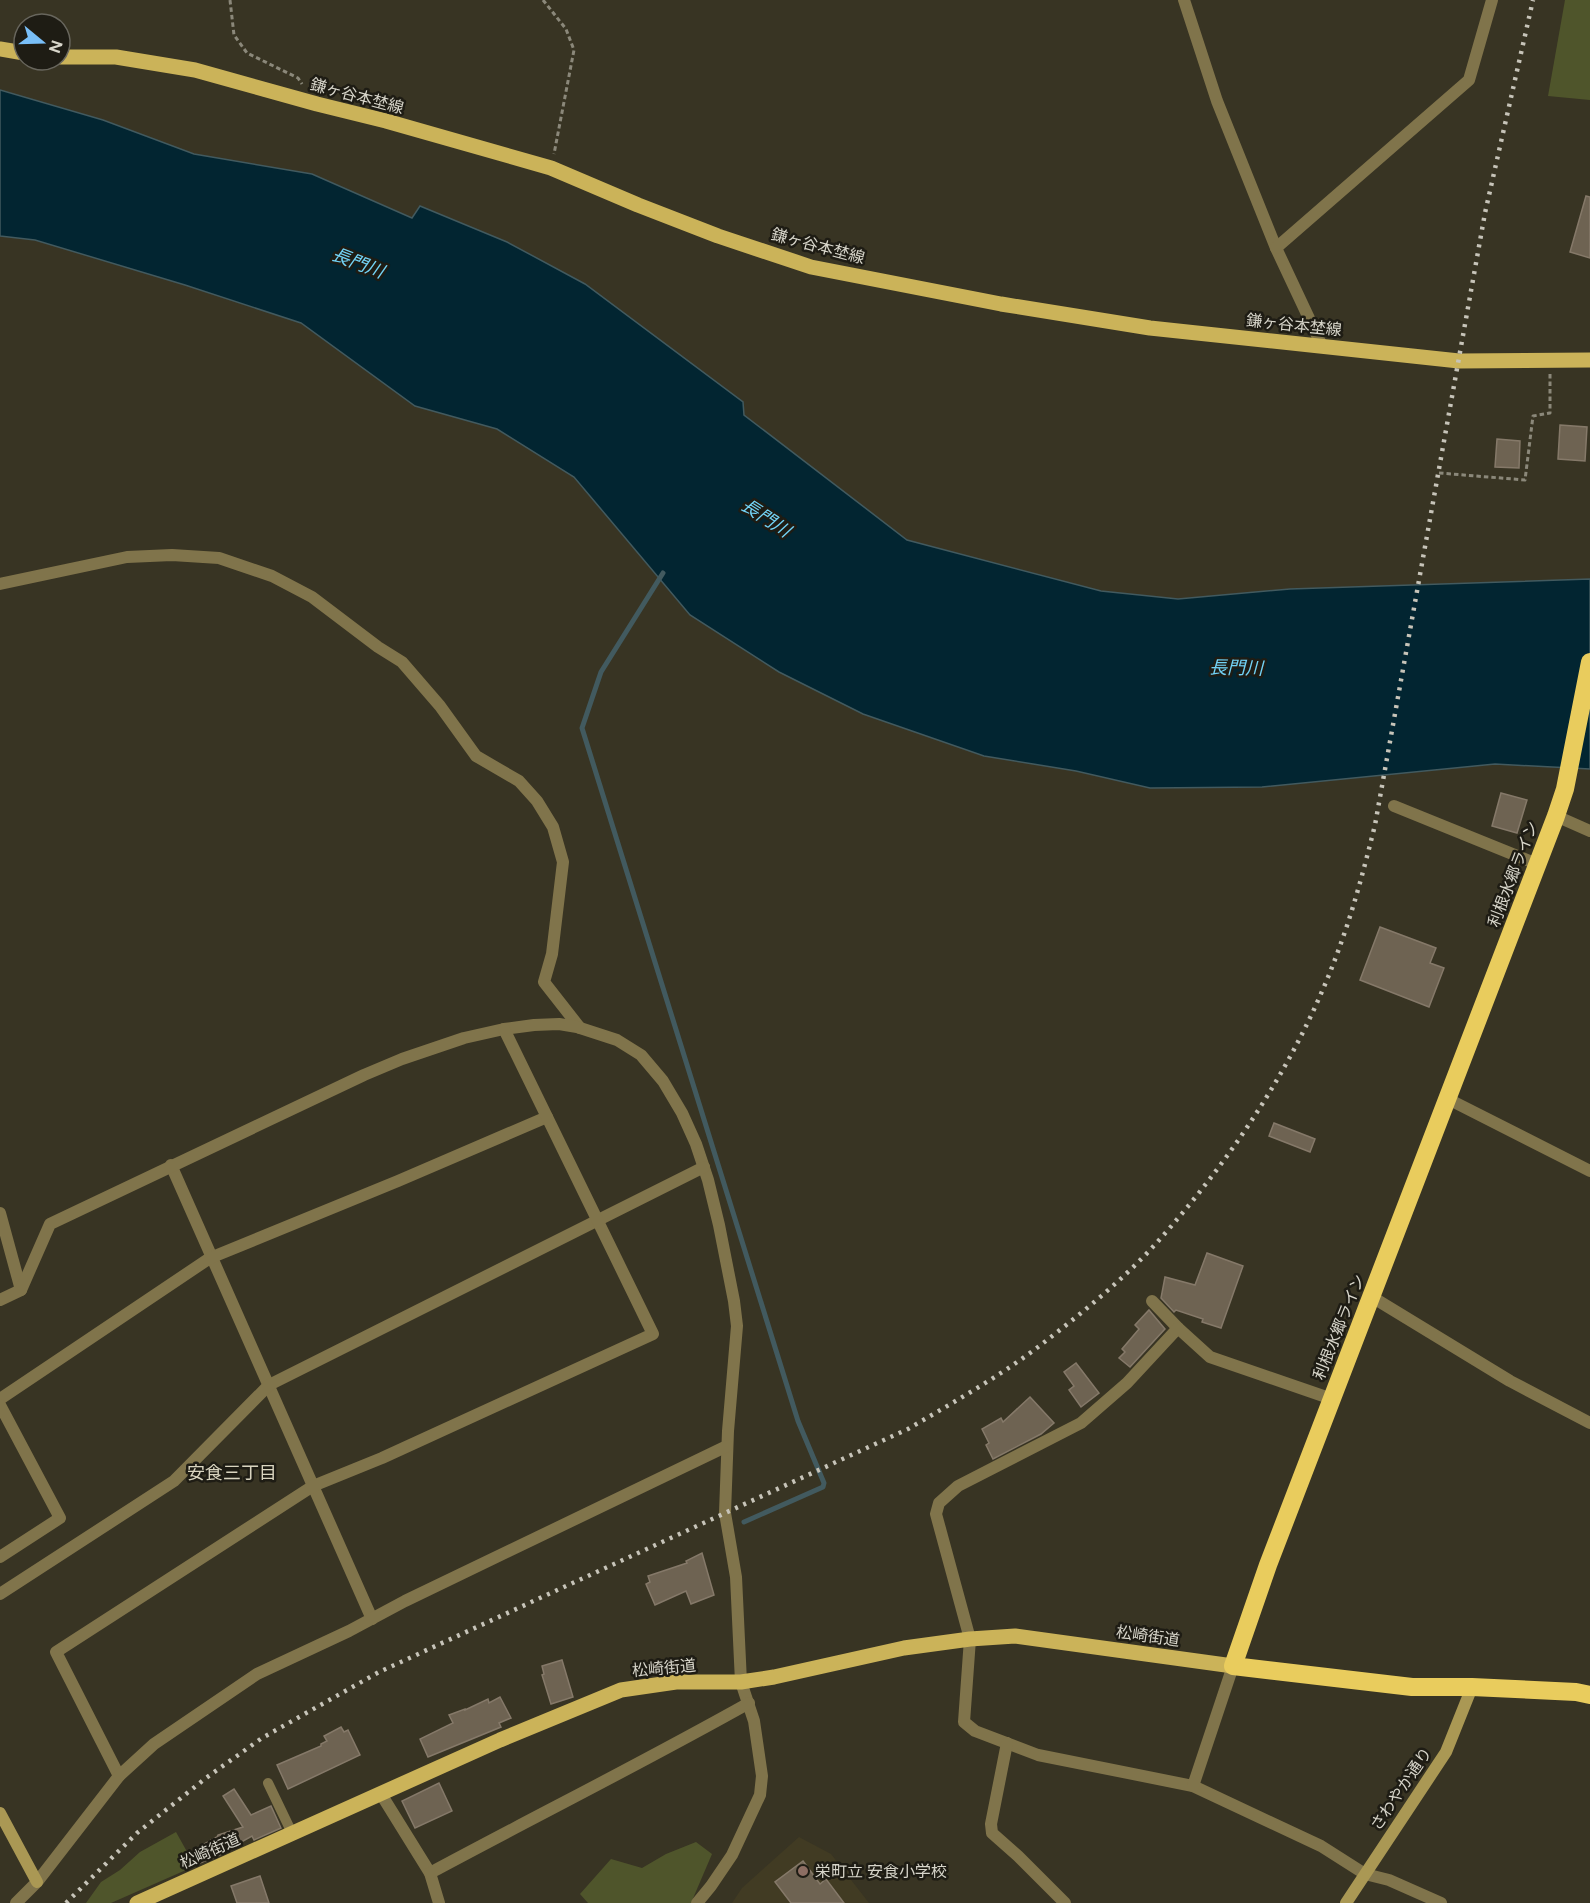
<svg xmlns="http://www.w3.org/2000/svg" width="1590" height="1903" font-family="Figtree,'Noto Sans JP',sans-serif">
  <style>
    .built { fill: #413b23 }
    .green { fill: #4f552b }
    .water { fill: #022531; stroke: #425a5f; stroke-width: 1.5 }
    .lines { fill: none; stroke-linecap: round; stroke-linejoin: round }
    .stream { stroke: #425a5f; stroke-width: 5 }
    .building { fill: #6e6352; stroke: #857969; stroke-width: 1.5 }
    .path { stroke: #8b887a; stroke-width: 3; stroke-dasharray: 4.5 3; stroke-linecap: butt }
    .lane { stroke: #80744b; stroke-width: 10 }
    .street { stroke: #80744b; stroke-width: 12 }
    .secondary { stroke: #aa9854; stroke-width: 12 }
    .primary { stroke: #cbb359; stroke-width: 15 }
    .highway { stroke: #e9cc5d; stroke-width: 18 }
    .rail { stroke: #c7c4b9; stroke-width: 4.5; stroke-dasharray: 3 6; stroke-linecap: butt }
    .education-dot { fill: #8d6e63; stroke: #1e1c14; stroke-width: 2 }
    .labels { text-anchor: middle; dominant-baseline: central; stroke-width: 5; stroke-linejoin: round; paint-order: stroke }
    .street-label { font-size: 16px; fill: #d7d5ca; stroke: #1e1c14 }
    .poi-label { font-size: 16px; fill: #d7d5ca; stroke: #1e1c14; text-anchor: start }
    .water-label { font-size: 18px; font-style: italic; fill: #72d3f6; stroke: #1e1c14 }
    .neighbourhood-label { font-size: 18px; fill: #d9d4bf; stroke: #1e1c14 }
  </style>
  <rect width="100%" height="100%" fill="#383423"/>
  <path class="built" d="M 799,1837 L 831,1854 L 869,1903 L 732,1903 L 742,1888 Z"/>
  <g class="green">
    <path d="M 1565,0 L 1590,0 L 1590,100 L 1548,96 Z"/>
    <path d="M 176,1832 L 195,1866 L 111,1903 L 86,1903 L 101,1882 L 120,1870 L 140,1852 Z"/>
    <path d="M 696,1842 L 712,1854 L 691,1903 L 588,1903 L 580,1894 L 611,1859 L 642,1868 L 666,1854 Z"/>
  </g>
  <path class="water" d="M 0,90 L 103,120 L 194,154 L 312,174 L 412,218 L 420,206 L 507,242 L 585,284 L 743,402 L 744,415 L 907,540 L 1101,591 L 1178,599 L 1290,589 L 1590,579 L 1590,769 L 1495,764 L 1262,787 L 1150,788 L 1076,771 L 984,756 L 863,714 L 779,672 L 690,615 L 574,477 L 497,429 L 415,406 L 301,323 L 185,285 L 35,240 L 0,236 Z"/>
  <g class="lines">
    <path class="stream" d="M 663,573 L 601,672 L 582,728 L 798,1421 L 824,1483 L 823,1487 L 744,1522"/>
  </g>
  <g class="building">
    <path d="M 1586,196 L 1590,197 L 1590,258 L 1570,252 Z"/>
    <path d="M 1560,425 L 1587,427 L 1585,461 L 1558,459 Z"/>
    <path d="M 1497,439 L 1520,441 L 1519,468 L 1495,467 Z"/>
    <path d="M 1501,793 L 1527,800 L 1517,833 L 1492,826 Z"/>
    <path d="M 1380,927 L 1436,948 L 1430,963 L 1444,968 L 1429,1007 L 1360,980 Z"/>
    <path d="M 1274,1123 L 1315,1139 L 1310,1152 L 1269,1136 Z"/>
    <path d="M 1207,1253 L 1243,1266 L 1221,1328 L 1202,1322 L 1203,1319 L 1176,1310 L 1174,1312 L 1161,1298 L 1165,1277 L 1195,1285 Z"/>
    <path d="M 1149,1310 L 1165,1329 L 1130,1367 L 1119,1358 L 1125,1352 L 1122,1349 L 1139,1329 L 1135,1325 Z"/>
    <path d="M 1076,1363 L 1099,1393 L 1081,1407 L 1069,1390 L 1074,1386 L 1064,1372 Z"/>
    <path d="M 1030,1397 L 1054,1423 L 1041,1434 L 993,1459 L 986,1445 L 989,1443 L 982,1429 L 1001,1418 L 1003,1422 Z"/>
    <path d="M 702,1553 L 714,1595 L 691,1604 L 686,1591 L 655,1605 L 646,1584 L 650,1582 L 648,1576 L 687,1563 L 686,1561 Z"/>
    <path d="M 562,1660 L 573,1697 L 551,1704 L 542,1675 L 544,1674 L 542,1666 Z"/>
    <path d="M 500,1697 L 511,1718 L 499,1723 L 501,1727 L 428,1757 L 420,1739 L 453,1723 L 449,1715 L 465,1709 L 465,1710 L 488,1699 L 489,1703 Z"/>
    <path d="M 341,1727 L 344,1732 L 348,1730 L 360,1755 L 288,1789 L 277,1765 L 321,1746 L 321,1744 L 327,1741 L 324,1736 Z"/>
    <path d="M 439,1783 L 452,1811 L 415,1828 L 402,1801 Z"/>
    <path d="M 234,1789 L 251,1815 L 271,1806 L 281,1828 L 254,1840 L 252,1836 L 223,1852 L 222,1854 L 200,1863 L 195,1849 L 217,1837 L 218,1835 L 243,1827 L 223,1796 Z"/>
    <path d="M 803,1861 L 820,1884 L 826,1879 L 844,1903 L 791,1903 L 775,1882 Z"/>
    <path d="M 260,1876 L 269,1903 L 237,1903 L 231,1886 Z"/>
  </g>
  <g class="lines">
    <g class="path">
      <path d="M 230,0 L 234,35 L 247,53 L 298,78 L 302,84"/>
      <path d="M 543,0 L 566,29 L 574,50 L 554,154"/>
      <path d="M 1439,473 L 1525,480 L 1533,416 L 1550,413 L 1550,374"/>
    </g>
    <path class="lane" d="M 268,1783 L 292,1833"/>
    <g class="street">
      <path d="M 1184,0 L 1217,101 L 1276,248 L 1322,346"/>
      <path d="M 1276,248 L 1469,80 L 1492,0"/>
      <path d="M 0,584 L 127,557 L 172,555 L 219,558 L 272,576 L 312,597 L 378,647 L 402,662 L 440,706 L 476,756 L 519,781 L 537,801 L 553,827 L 563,862 L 552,954 L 544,982 L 580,1028"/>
      <path d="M 1394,806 L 1537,864"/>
      <path d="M 1556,816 L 1590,831"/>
      <path d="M 1448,1099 L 1590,1171"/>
      <path d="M 171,1165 L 372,1619"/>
      <path d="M 0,1213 L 21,1290"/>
      <path d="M 1372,1297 L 1510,1381 L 1590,1423"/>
      <path d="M 0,1300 L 21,1290 L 50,1224 L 364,1075 L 402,1059 L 464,1038 L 504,1029 L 534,1025 L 559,1024 L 577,1027 L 617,1040 L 641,1055 L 663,1081 L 682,1113 L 696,1144 L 708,1180 L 719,1225 L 734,1301 L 737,1326 L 728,1431 L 725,1513 L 736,1577 L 741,1682 L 754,1721 L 762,1776 L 760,1795 L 732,1855 L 711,1886 L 697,1903"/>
      <path d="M 1152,1301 L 1178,1328"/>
      <path d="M 0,1399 L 210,1258 L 398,1181 L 547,1117"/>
      <path d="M 1332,1399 L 1210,1357 L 1178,1328 L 1127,1383 L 1081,1423 L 958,1486 L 939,1503 L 936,1514 L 970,1639 L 964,1722 L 975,1731 L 1038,1755 L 1193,1786 L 1321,1846 L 1365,1874 L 1389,1880 L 1441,1903"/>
      <path d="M 0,1405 L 60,1518 L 0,1557"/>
      <path d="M 0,1594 L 174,1481 L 269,1385 L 704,1167"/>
      <path d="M 1007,1743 L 991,1824 L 992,1833 L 1018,1856 L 1065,1903"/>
      <path d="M 119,1776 L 56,1652 L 313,1486 L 382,1458 L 653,1334 L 504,1029"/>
      <path d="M 1193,1786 L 1233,1666"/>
      <path d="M 381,1794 L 430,1873 L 439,1903"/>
      <path d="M 430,1873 C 536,1816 644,1762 749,1703"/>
      <path d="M 16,1903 L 37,1882 L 119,1776 L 154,1744 L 257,1674 L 349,1631 L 405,1601 L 727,1446"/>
    </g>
    <g class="secondary">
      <path d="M 0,1813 L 37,1882"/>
      <path d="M 1346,1903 L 1446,1752 L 1472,1687"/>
    </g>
    <g class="primary">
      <path d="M 0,49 L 24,53"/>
      <path d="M 60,57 L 116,57 L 195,70 L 317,104 L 386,121 L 551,168 L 638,205 L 718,236 L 811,267 L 1001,304 L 1150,328 L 1459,361 L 1590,360"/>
      <path d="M 137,1903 L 500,1740 L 621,1690 L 676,1682 L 741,1682 L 774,1677 L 904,1648 L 970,1639 L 1015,1636 L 1233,1666"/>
    </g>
    <path class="highway" d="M 1590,662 L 1565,789 L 1556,816 L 1268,1565 L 1233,1666 L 1412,1687 L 1472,1687 L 1576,1692 L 1590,1695"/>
    <path class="rail" d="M 66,1903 L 137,1833 L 206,1778 L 262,1738 L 379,1672 L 908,1429 C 952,1403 997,1378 1038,1347 C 1077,1317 1117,1285 1151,1249 C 1232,1160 1301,1057 1341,943 C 1355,904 1365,865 1375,825 L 1485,213 L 1533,0"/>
  </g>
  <circle class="education-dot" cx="803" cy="1871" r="6"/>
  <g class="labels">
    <g class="street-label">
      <text transform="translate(357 96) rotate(15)">鎌ヶ谷本埜線</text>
      <text transform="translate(818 246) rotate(15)">鎌ヶ谷本埜線</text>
      <text transform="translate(1294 325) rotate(6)">鎌ヶ谷本埜線</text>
      <text transform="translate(1513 874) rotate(-69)">利根水郷ライン</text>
      <text transform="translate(1339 1327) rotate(-68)">利根水郷ライン</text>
      <text transform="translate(1148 1636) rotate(8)">松崎街道</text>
      <text transform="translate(664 1668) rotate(-5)">松崎街道</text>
      <text transform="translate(1401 1789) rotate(-56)">さわやか通り</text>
      <text transform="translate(210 1851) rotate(-24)">松崎街道</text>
    </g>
    <g class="poi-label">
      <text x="815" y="1871">栄町立 安食小学校</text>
    </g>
    <g class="water-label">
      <text transform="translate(358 263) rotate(21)">長門川</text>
      <text transform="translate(766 518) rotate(33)">長門川</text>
      <text transform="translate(1236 668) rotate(1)">長門川</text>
    </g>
    <g class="neighbourhood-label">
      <text x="232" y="1473">安食三丁目</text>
    </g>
  </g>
  <g transform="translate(42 42) rotate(109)"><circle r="28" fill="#1e1c14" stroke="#68665d" stroke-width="1.5"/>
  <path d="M0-4.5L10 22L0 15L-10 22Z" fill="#79bff8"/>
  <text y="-9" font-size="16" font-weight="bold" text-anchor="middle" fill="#d7d5ca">N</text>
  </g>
</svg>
